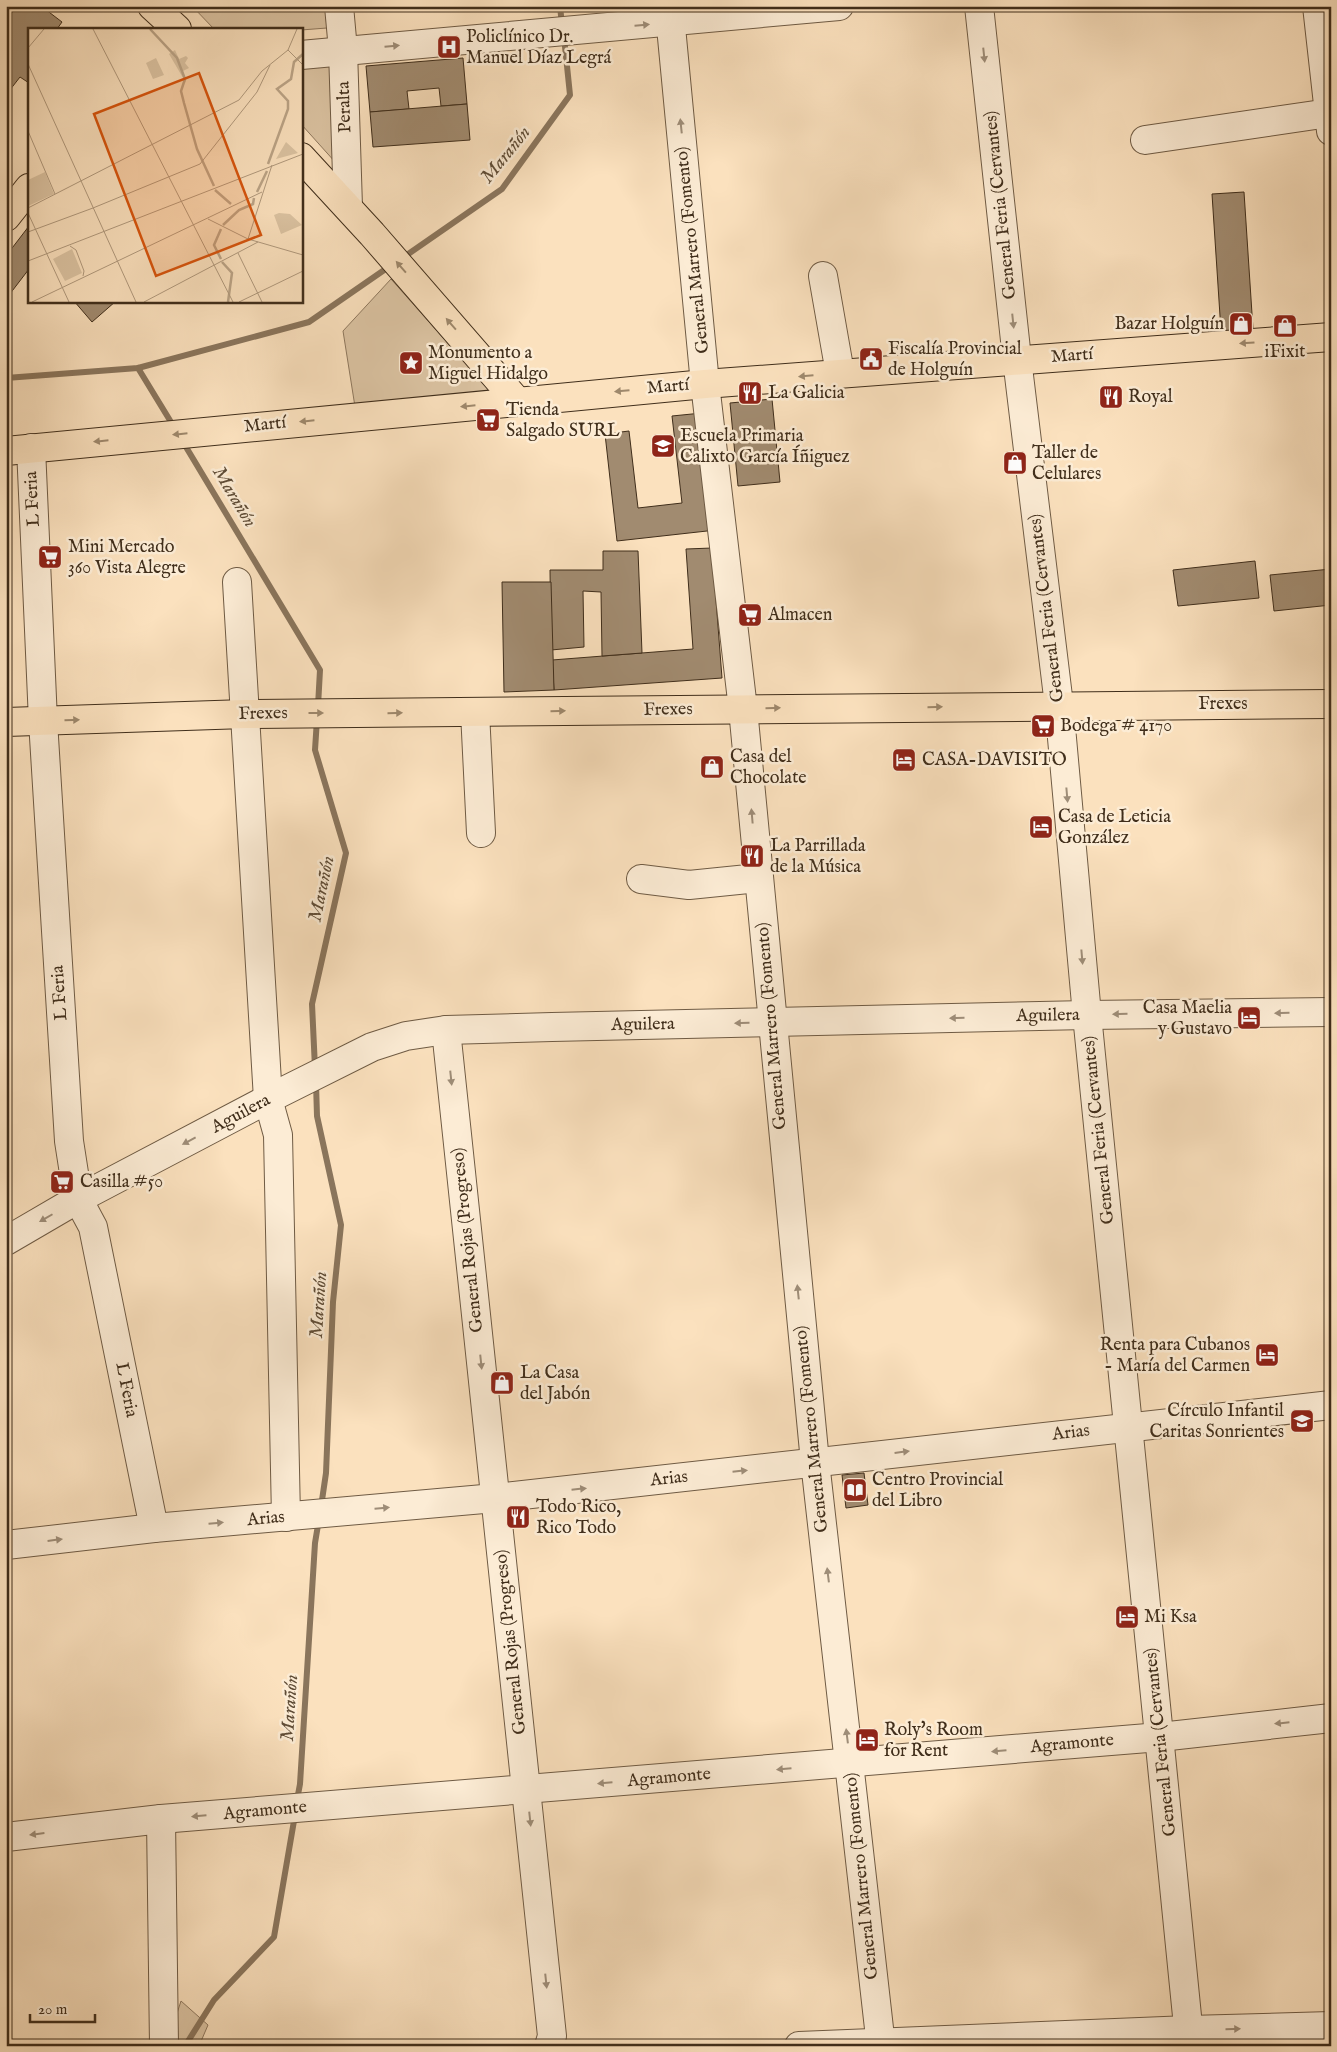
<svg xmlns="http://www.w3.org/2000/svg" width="1337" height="2052" font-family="'IM FELL English',serif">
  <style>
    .green { fill: #dbc3a2; stroke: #8e785e }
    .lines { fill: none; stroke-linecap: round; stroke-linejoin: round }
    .stream { stroke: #8a755c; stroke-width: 6 }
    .building { fill: #a18b70; stroke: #402e1b }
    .minor-casing { stroke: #6f5b44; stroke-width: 30 }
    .major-casing { stroke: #402e1b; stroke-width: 30 }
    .minor { stroke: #fcecd5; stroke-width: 28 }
    .major { stroke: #fbe1be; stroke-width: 28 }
    .oneway { fill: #9e8d78 }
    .oneway2 { fill: #9e886c }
    .labels { text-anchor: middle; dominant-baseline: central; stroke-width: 5; stroke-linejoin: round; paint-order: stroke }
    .poi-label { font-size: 18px; fill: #402e1b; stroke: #fcecd5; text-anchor: start }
    .street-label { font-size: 18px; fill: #402e1b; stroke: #fcecd5 }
    .water-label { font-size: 19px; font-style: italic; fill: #5f4c36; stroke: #fcecd5 }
    .inset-river { fill: none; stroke: #bba487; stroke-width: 2.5 }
    .inset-road { fill: none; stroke: #b0997d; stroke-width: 1 }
    .view { fill: #d7550e; fill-opacity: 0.15; stroke: #d7550e; stroke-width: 2.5 }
    .inset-edge { fill: none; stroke: #402e1b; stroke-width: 2.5 }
  </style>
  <rect width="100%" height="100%" fill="#fbe1be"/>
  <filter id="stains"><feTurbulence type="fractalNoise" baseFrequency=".004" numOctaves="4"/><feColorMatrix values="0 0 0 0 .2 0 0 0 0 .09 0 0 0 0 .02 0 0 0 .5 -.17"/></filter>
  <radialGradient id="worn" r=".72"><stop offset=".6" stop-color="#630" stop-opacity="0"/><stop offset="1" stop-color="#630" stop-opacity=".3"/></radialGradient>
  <g class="green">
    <path d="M 192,6 L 325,6 L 327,28 L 301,30 L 214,29 Z"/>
    <path d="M 332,65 L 336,163 L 301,124 L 301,69 Z"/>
    <path d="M 391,279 L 492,393 L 356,413 L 343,331 Z"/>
    <path d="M 181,2001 L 208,2025 L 199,2046 L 170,2046 L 170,2035 Z"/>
  </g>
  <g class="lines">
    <g class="stream">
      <path d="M 560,6 L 562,25"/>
      <path d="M 401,259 L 502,189 L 570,95 L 564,37"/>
      <path d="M 138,368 L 174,427"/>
      <path d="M 6,378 L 138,368 L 309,322 L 390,266"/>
      <path d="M 183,442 L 320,670 L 318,706"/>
      <path d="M 315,1068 L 312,1004 L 346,853 L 315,750 L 317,719"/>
      <path d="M 316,1083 L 317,1116 L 341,1225 L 333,1302 L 326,1473 L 321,1507"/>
      <path d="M 297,1800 L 300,1784 L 315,1543 L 319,1519"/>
      <path d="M 185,2046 L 214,2000 L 274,1937 L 295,1815"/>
    </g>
  </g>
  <g class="building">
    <path d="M 6,6 L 41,6 L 62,22 L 57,29 L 29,29 L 29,83 L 20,77 L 6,95 Z"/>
    <path d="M 374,6 L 458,6 L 375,11 Z"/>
    <path d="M 463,58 L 467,104 L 441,106 L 439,88 L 407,91 L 409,109 L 370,112 L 366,66 Z"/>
    <path d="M 467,104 L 470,140 L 373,147 L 370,112 Z"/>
    <path d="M 1244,192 L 1253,329 L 1221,331 L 1212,194 Z"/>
    <path d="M 29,226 L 29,269 L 6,299 L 6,256 Z"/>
    <path d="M 74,301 L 116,301 L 92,322 Z"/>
    <path d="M 772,399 L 780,482 L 738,486 L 730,403 Z"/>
    <path d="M 702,413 L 716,530 L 617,541 L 605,434 L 629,431 L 638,508 L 682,503 L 672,416 Z"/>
    <path d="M 712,548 L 722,678 L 554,690 L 552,660 L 693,649 L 686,549 Z"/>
    <path d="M 603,551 L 638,551 L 642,653 L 602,656 L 601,592 L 583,591 L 584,647 L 551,650 L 550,570 L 603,570 Z"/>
    <path d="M 1255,561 L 1259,598 L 1178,606 L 1173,570 Z"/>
    <path d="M 1331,569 L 1331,605 L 1274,611 L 1270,575 Z"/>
    <path d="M 502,582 L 551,582 L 554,690 L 504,692 Z"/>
    <path d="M 864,1473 L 868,1505 L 846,1508 L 842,1475 Z"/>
  </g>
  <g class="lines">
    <defs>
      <g id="minor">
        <path d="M 339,6 L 343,50 L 348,207"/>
        <path d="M 669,6 L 705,384 L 743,709 L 815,1462 L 881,2046"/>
        <path d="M 979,6 L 1017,359 L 1059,705 L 1087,1015 L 1190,2046"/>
        <path d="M 1317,6 L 1331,131"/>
        <path d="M 301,55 L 839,6"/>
        <path d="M 1145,140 L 1329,113"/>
        <path d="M 823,276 L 840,373"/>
        <path d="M 31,448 L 43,721 L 69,1141 L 78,1199 L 93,1227 L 154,1528"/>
        <path d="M 237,582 L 268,1099 L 278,1135 L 286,1517"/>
        <path d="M 475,712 L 481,833"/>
        <path d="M 641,879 L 689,885 L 758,878"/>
        <path d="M 446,1030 L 552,2036 L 549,2046"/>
        <path d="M 6,1241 L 78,1199 L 268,1099 L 372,1047 L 406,1036 L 446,1030 L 552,1027 L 1087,1015 L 1331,1012"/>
        <path d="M 6,1545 L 154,1528 L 495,1498 L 1331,1405"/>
        <path d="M 161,1819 L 164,2046"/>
        <path d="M 6,1837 L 161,1819 L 1160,1737 L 1331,1718"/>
        <path d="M 799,2046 L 1189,2030 L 1331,2026"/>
      </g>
      <g id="major">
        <path d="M 152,6 L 177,29"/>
        <path d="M 301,157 L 372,234 L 517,401"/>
        <path d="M 6,217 L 29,188"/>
        <path d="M 6,451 L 705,384 L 1331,337"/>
        <path d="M 6,722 L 245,714 L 1331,704"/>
      </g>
    </defs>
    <use href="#minor" class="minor-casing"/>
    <use href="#major" class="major-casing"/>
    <use href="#minor" class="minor"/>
    <use href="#major" class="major"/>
  </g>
  <defs><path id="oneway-solid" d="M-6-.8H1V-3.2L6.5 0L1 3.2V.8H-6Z" transform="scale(1.25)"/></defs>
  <g class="oneway">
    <use href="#oneway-solid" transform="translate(642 25) rotate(-5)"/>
    <use href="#oneway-solid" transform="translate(392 46) rotate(-5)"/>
    <use href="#oneway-solid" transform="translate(984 55) rotate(84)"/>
    <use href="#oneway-solid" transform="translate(681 126) rotate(-96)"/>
    <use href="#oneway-solid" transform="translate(1013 321) rotate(84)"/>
    <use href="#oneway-solid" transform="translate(1067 795) rotate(85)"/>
    <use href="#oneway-solid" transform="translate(752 816) rotate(-95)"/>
    <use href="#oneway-solid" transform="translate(1082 957) rotate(85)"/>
    <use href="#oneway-solid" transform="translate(1282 1013) rotate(179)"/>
    <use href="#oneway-solid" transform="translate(1120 1014) rotate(179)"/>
    <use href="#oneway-solid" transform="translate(957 1018) rotate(179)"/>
    <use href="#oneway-solid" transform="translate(742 1023) rotate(179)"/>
    <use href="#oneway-solid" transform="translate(451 1078) rotate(84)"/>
    <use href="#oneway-solid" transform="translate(189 1141) rotate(152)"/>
    <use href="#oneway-solid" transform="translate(46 1218) rotate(150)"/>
    <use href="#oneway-solid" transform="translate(798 1292) rotate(-96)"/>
    <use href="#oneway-solid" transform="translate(481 1362) rotate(84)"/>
    <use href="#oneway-solid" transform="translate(902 1452) rotate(-7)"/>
    <use href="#oneway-solid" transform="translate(740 1471) rotate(-6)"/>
    <use href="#oneway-solid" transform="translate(579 1489) rotate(-6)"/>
    <use href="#oneway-solid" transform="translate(382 1508) rotate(-5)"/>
    <use href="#oneway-solid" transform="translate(216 1523) rotate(-5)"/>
    <use href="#oneway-solid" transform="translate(55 1540) rotate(-7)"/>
    <use href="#oneway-solid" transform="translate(828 1575) rotate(-97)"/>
    <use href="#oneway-solid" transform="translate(1282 1723) rotate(174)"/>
    <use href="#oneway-solid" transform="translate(847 1736) rotate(-97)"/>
    <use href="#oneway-solid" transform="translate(999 1751) rotate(175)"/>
    <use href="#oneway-solid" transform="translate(784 1769) rotate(175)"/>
    <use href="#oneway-solid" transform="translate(605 1783) rotate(175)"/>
    <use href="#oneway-solid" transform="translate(199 1816) rotate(175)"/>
    <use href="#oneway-solid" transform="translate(530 1819) rotate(84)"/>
    <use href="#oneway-solid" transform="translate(37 1834) rotate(173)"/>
    <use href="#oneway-solid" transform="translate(546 1981) rotate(84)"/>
    <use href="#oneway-solid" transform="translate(1233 2029) rotate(-1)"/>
  </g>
  <g class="oneway2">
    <use href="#oneway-solid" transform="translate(401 267) rotate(-131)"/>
    <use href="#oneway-solid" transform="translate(451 324) rotate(-131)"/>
    <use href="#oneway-solid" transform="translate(1247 343) rotate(176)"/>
    <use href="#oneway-solid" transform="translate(806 376) rotate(175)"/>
    <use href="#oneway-solid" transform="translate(622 391) rotate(175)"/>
    <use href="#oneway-solid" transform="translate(468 406) rotate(174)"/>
    <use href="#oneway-solid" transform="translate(307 421) rotate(174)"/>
    <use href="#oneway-solid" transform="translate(180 434) rotate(174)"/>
    <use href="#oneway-solid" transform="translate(101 441) rotate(174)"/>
    <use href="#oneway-solid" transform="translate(935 707) rotate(-1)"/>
    <use href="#oneway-solid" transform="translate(773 708) rotate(-1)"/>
    <use href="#oneway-solid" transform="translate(558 711) rotate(-1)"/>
    <use href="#oneway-solid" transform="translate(316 713)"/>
    <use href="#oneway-solid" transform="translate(395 713) rotate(-1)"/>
    <use href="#oneway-solid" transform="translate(72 720) rotate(-2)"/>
  </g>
  <defs>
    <symbol id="hospital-square" viewBox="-11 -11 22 22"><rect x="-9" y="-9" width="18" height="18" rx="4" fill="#8f2418" stroke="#fcecd5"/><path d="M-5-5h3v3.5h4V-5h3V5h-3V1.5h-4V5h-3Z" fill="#fff"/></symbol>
    <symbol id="shop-square" viewBox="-11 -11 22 22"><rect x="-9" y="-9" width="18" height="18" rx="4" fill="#8f2418" stroke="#fcecd5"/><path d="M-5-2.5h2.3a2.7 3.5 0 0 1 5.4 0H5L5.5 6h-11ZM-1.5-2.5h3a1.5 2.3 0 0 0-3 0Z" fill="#fff"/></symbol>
    <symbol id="civic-square" viewBox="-11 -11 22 22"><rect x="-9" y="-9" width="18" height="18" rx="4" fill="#8f2418" stroke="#fcecd5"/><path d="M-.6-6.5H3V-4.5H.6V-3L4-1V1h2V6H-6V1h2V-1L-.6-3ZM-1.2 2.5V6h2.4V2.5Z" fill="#fff"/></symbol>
    <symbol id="sight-square" viewBox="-11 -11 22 22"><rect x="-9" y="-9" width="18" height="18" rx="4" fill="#8f2418" stroke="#fcecd5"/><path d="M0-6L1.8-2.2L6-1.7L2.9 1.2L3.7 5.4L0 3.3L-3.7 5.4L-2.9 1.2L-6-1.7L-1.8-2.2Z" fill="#fff"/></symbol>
    <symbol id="restaurant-square" viewBox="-11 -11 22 22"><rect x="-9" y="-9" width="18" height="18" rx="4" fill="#8f2418" stroke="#fcecd5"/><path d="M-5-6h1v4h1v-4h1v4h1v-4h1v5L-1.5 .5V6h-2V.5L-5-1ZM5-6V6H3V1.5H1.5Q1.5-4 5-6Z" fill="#fff"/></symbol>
    <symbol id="supermarket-square" viewBox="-11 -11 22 22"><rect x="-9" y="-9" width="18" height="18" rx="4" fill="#8f2418" stroke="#fcecd5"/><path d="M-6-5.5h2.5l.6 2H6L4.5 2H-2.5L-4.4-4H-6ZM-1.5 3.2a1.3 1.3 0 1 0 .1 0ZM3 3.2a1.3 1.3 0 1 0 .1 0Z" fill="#fff"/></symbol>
    <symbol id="school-square" viewBox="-11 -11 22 22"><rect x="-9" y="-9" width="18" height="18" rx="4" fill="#8f2418" stroke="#fcecd5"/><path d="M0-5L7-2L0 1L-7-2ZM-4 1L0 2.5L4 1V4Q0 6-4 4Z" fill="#fff"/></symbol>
    <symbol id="hotel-square" viewBox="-11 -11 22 22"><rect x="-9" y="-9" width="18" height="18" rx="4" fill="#8f2418" stroke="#fcecd5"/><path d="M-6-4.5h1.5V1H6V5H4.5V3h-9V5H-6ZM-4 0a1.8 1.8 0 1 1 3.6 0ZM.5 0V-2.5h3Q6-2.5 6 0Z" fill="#fff"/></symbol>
    <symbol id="library-square" viewBox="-11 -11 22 22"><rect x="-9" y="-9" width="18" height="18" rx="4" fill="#8f2418" stroke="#fcecd5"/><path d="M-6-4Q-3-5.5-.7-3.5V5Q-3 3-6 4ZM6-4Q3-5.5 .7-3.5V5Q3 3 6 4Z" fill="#fff"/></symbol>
  </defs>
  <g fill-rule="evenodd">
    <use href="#hospital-square" x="435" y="33" width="28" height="28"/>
    <use href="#shop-square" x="1227" y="310" width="28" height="28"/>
    <use href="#shop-square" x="1271" y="312" width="28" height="28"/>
    <use href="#civic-square" x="857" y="345" width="28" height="28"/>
    <use href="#sight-square" x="397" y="349" width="28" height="28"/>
    <use href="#restaurant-square" x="736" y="379" width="28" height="28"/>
    <use href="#restaurant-square" x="1097" y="383" width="28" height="28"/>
    <use href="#supermarket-square" x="474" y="406" width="28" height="28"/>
    <use href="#school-square" x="649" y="432" width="28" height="28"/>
    <use href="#shop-square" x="1001" y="449" width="28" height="28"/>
    <use href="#supermarket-square" x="36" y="543" width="28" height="28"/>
    <use href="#supermarket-square" x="736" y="601" width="28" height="28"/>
    <use href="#supermarket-square" x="1029" y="712" width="28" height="28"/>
    <use href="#hotel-square" x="890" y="746" width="28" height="28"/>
    <use href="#shop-square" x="698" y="753" width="28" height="28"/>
    <use href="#hotel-square" x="1027" y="813" width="28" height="28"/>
    <use href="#restaurant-square" x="738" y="842" width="28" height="28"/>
    <use href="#hotel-square" x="1235" y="1004" width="28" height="28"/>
    <use href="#supermarket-square" x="48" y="1168" width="28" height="28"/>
    <use href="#hotel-square" x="1253" y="1341" width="28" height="28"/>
    <use href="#shop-square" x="488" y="1369" width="28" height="28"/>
    <use href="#school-square" x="1288" y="1407" width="28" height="28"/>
    <use href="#library-square" x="841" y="1476" width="28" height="28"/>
    <use href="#restaurant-square" x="504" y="1503" width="28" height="28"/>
    <use href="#hotel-square" x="1113" y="1603" width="28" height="28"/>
    <use href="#hotel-square" x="853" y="1726" width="28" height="28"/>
  </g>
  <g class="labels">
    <g class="poi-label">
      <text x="466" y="37">Policlínico Dr.<tspan x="466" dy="21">Manuel Díaz Legrá</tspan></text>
      <text x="1224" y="324" text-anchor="end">Bazar Holguín</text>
      <text x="888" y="349">Fiscalía Provincial<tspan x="888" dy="21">de Holguín</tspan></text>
      <text x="1285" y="352" text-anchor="middle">iFixit</text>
      <text x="428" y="353">Monumento a<tspan x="428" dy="21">Miguel Hidalgo</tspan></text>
      <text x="768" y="393">La Galicia</text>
      <text x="1128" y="397">Royal</text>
      <text x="506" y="410">Tienda<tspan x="506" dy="21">Salgado SURL</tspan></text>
      <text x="680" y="436">Escuela Primaria<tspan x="680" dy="21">Calixto García Íñiguez</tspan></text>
      <text x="1032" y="453">Taller de<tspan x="1032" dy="21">Celulares</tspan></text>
      <text x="68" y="547">Mini Mercado<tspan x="68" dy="21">360 Vista Alegre</tspan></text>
      <text x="768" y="615">Almacen</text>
      <text x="1060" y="726">Bodega # 4170</text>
      <text x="730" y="757">Casa del<tspan x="730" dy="21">Chocolate</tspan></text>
      <text x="922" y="760">CASA-DAVISITO</text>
      <text x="1058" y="817">Casa de Leticia<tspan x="1058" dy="21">González</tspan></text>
      <text x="770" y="846">La Parrillada<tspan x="770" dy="21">de la Música</tspan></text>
      <text x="1232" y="1008" text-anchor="end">Casa Maelia<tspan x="1232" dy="21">y Gustavo</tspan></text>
      <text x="80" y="1182">Casilla #50</text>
      <text x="1250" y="1345" text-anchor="end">Renta para Cubanos<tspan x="1250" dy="21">- María del Carmen</tspan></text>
      <text x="520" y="1373">La Casa<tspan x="520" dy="21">del Jabón</tspan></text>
      <text x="1284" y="1411" text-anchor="end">Círculo Infantil<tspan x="1284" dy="21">Caritas Sonrientes</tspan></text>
      <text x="872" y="1480">Centro Provincial<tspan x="872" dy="21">del Libro</tspan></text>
      <text x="536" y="1507">Todo Rico,<tspan x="536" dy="21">Rico Todo</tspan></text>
      <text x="1144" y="1617">Mi Ksa</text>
      <text x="884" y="1730">Roly's Room<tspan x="884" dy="21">for Rent</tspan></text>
    </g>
    <g class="street-label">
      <text transform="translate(345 107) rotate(-92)">Peralta</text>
      <text transform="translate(1001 205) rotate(-96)">General Feria (Cervantes)</text>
      <text transform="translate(693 250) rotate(-96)">General Marrero (Fomento)</text>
      <text transform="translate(1072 356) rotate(-4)">Martí</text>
      <text transform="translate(668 387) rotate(-5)">Martí</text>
      <text transform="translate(265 425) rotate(-6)">Martí</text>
      <text transform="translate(33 499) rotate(-93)">L Feria</text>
      <text transform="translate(1047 608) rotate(-97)">General Feria (Cervantes)</text>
      <text x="1223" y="704">Frexes</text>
      <text transform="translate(668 710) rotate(-1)">Frexes</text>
      <text transform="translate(263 714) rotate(-1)">Frexes</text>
      <text transform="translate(60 993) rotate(-94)">L Feria</text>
      <text transform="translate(1048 1016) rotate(-1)">Aguilera</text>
      <text transform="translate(643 1025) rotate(-1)">Aguilera</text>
      <text transform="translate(772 1026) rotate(-95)">General Marrero (Fomento)</text>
      <text transform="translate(241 1114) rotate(-28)">Aguilera</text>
      <text transform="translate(1099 1130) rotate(-96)">General Feria (Cervantes)</text>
      <text transform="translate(468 1240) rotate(-96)">General Rojas (Progreso)</text>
      <text transform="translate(126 1390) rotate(79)">L Feria</text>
      <text transform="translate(812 1429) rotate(-96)">General Marrero (Fomento)</text>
      <text transform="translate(1071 1433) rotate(-7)">Arias</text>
      <text transform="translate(669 1479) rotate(-6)">Arias</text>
      <text transform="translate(266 1519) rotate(-5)">Arias</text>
      <text transform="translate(511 1642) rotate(-96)">General Rojas (Progreso)</text>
      <text transform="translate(1161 1742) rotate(-96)">General Feria (Cervantes)</text>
      <text transform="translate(1072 1744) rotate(-5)">Agramonte</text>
      <text transform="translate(669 1778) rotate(-5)">Agramonte</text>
      <text transform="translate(265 1811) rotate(-5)">Agramonte</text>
      <text transform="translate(862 1876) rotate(-96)">General Marrero (Fomento)</text>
    </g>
    <g class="water-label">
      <text transform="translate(506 155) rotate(-51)">Marañón</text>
      <text transform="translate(234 497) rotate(59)">Marañón</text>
      <text transform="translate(322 889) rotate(-78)">Marañón</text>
      <text transform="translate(319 1305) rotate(-86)">Marañón</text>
      <text transform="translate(290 1708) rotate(-86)">Marañón</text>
    </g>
  </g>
  <g transform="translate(28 28)">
    <rect width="275" height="275" fill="#fbe1be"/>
    <path d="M 147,22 L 151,31 L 158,28 L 160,30 L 157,35 L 161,40 L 155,43 L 158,55 L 141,26 ZM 128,30 L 136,47 L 125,51 L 118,35 ZM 258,114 L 270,125 L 248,131 ZM 17,144 L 26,166 L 0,178 L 0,152 ZM 251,185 L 262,186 L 274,197 L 253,206 L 246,187 ZM 44,221 L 54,245 L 37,253 L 25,231 Z" fill="#dbc3a2"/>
    <path class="inset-river" d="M 122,1 L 149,30 L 157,51 L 153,63 L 156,75 L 169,121 L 186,158M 240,136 L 260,81 L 260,73 L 249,61 L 263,51 L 266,34 L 275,26M 187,162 L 203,176M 229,164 L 239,143M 195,197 L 211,182 L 225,176 L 226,170M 193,231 L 186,217 L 193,201M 194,234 L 204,245 L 200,274"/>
    <path class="inset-road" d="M 65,1 L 205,274M 0,20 L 16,1M 260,22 L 275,37M 0,36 L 108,274M 0,103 L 27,166M 0,180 L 211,72 L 234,43 L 260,22 L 269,1M 65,180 L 172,136 L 229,64 L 242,37M 0,185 L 41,274M 180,191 L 220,211 L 275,227M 0,204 L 65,180M 220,211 L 244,137M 42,218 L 48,222 L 56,243 L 55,248M 210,225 L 234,274M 0,233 L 275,126M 4,274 L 234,164M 116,274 L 230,214M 211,274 L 275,243"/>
    <path class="view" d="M 171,45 L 233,207 L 128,248 L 66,86 Z"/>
    <rect width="275" height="275" class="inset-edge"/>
  </g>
  <rect width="1337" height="2052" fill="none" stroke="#fbe1be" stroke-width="25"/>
  <rect x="8" y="8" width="1322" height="2037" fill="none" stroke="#402e1b" stroke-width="2.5"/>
  <rect x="12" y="12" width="1312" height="2027" fill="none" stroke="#402e1b"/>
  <path d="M30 2014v8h65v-8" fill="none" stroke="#402e1b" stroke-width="2.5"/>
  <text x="38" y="2014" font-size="15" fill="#402e1b" stroke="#fcecd5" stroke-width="4" paint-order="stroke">20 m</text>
  <rect width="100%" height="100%" filter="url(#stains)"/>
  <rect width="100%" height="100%" fill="url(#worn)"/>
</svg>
